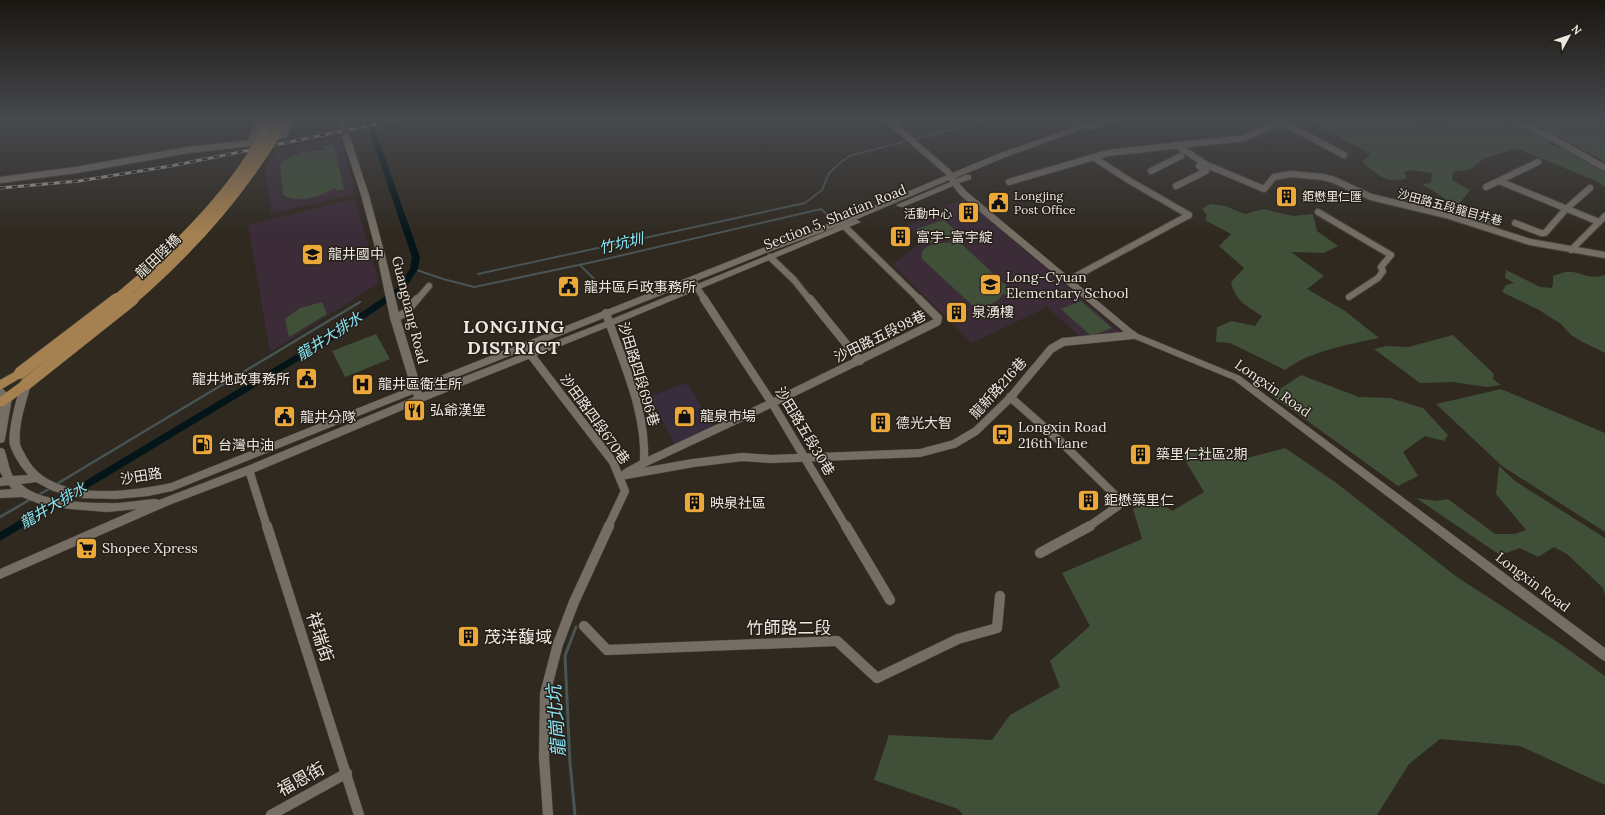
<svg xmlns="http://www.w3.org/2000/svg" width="1605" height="815" font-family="Lora,'Noto Sans TC',serif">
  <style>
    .commercial { fill: #372d3c }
    .education { fill: #3b2c38 }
    .green { fill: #404f38 }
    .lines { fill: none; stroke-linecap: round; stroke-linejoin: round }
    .stream-far2 { stroke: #495455; stroke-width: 2 }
    .stream-far1 { stroke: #495455; stroke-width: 2.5 }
    .stream { stroke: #495455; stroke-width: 3 }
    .canal { fill: #041519; fill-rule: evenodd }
    .minor-tunnel { stroke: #4b463d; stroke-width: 6; stroke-dasharray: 6 3; stroke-linecap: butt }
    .minor-far2-casing { stroke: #4a443e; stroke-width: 8 }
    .minor-far1-casing { stroke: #4a443e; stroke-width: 9 }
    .minor-casing { stroke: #4a443e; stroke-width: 11 }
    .tertiary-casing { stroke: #4a443e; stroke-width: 1 }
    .primary-casing { stroke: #4a443e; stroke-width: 1 }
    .minor-far2 { stroke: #756e64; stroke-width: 6 }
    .minor-far1 { stroke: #756e64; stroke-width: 8 }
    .minor { stroke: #756e64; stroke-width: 10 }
    .tertiary { fill: #756e64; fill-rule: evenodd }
    .primary { fill: #a58151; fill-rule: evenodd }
    .rail-casing { stroke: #aba69f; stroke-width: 3 }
    .rail { stroke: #251f17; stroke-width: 2; stroke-dasharray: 6; stroke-linecap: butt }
    .primary-bridge-far1-casing { stroke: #4a443e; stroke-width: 10; stroke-linecap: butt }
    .primary-bridge-casing { stroke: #4a443e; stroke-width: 13; stroke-linecap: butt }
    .primary-bridge-far1 { stroke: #a58151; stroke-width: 10 }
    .primary-bridge { stroke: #a58151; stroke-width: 12 }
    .labels { text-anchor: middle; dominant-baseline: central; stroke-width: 3; stroke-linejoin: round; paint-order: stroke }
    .far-poi-label { font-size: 12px; fill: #ebe7e1; stroke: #251f17; text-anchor: start }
    .far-street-label { font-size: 12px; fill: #ebe7e1; stroke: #251f17 }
    .street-label { font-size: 14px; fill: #ebe7e1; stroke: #251f17 }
    .poi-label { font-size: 14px; fill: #ebe7e1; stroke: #251f17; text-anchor: start }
    .water-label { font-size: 15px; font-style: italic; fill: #86e5f7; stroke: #251f17 }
    .near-street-label { font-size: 17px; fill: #ebe7e1; stroke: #251f17 }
    .near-poi-label { font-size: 17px; fill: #ebe7e1; stroke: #251f17; text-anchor: start }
    .district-label { font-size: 18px; font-weight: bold; letter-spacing: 1px; fill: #ebe7e1; stroke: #251f17 }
    .near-water-label { font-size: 18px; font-style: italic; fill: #86e5f7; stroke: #251f17 }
  </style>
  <rect width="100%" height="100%" fill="#2f2920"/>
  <path class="commercial" d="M 687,383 L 715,430 L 674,443 L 650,396 Z"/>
  <g class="education">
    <path d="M 341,136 L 355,194 L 271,214 L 265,169 L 278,149 Z"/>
    <path d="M 355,199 L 379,283 L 270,352 L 248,225 Z"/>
    <path d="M 965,199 L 1125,336 L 1085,341 L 1047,307 L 972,343 L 892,264 L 907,254 L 921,242 L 905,226 L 934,216 L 928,211 Z"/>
  </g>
  <g class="green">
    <path d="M 1309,121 L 1408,121 L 1425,128 L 1457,121 L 1503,121 L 1519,130 L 1533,132 L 1550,140 L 1549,144 L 1567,150 L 1600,170 L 1605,173 L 1605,187 L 1596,181 L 1516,148 L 1483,159 L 1471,169 L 1453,172 L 1452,180 L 1470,190 L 1459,204 L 1495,217 L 1498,228 L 1437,211 L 1454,205 L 1432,190 L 1422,185 L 1431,182 L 1432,173 L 1412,170 L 1404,172 L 1407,178 C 1385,186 1378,173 1362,162 L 1371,154 Z"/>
    <path d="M 1524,121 L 1604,121 L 1605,162 L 1563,139 Z"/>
    <path d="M 334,144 L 344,189 L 336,191 L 335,188 C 320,197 299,204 283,195 L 280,165 L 282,162 L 301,152 L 325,150 L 324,146 Z"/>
    <path d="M 1210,204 L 1225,206 L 1245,214 L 1263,209 L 1293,216 L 1313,214 L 1317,231 L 1338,246 L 1324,253 L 1291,252 L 1324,276 L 1307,289 L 1345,311 L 1379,338 C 1347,345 1312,350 1285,370 L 1230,343 L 1216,342 L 1217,327 L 1232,321 L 1255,326 L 1262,316 C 1247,306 1235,301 1231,282 L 1244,268 L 1219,246 L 1231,234 L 1205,220 L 1207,215 L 1202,209 Z"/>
    <path d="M 944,220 L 959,234 L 953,236 L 1013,292 L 1005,295 L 1003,293 C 999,304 983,307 973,306 L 922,259 C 919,242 941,244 952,242 L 947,238 L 931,243 L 916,229 Z"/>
    <path d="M 1506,270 L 1540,287 L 1552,288 L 1553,284 L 1553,276 C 1556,275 1561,273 1565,272 C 1580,270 1588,281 1605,275 L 1605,353 L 1581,341 L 1571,335 L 1561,324 L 1539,310 L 1502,292 L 1506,285 L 1514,283 L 1505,278 Z"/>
    <path d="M 1081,301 L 1112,328 L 1091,336 L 1061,309 Z"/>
    <path d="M 322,302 L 327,314 L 289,337 L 285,319 L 300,308 Z"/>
    <path d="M 376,334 L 390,359 L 345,377 L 332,351 Z"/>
    <path d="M 1453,335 L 1494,374 L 1493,379 L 1501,385 L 1487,387 L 1452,382 L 1420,383 L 1374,349 L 1387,346 L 1408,347 Z"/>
    <path d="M 1301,375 L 1359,397 L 1390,398 L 1423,408 L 1448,435 L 1444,441 L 1425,436 L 1403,452 L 1418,476 L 1398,486 L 1271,395 Z"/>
    <path d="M 1501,389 L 1605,433 L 1605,532 L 1502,466 L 1436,404 Z"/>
    <path d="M 1202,446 L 1239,460 L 1285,448 L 1335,482 L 1457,577 L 1562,645 L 1605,676 L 1605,785 L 1520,746 L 1440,739 L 1409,764 L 1377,815 L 963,815 L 958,809 L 874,780 L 889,735 L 992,740 L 1010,715 L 1060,687 L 1050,661 L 1090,626 L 1062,573 L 1142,539 L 1133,509 L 1153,498 L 1172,511 L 1204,492 L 1182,455 Z"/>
    <path d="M 1499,466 L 1515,481 L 1605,538 L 1605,595 L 1603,588 L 1567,554 L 1554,547 L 1538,557 L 1520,548 L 1500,555 L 1416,498 L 1437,501 L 1448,499 L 1495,534 L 1515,534 L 1526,530 L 1496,494 Z"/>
  </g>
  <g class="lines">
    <g class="stream-far2">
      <path d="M 1508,121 L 1516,124"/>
      <path d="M 1544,131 L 1605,149"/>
      <path d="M 580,265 L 594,279"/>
      <path d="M 414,269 L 443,279 L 474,287 L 593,262 L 821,209 L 831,218"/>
      <path d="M 478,274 L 805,203 L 822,190 L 829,173 L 842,161 L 852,155 L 985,121"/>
    </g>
    <g class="stream-far1">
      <path d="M 55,485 L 360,302"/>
      <path d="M 38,495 L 51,488"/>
      <path d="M 0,517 L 31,499"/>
    </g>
    <path class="stream" d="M 575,815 L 570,763 L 565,656 L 576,627"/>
    <path class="canal" d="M 366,121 L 372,121 L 420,257 L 418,269 L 403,292 L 333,340 L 0,541 L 0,532 L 327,336 L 397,288 L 410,269 L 412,257 Z"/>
    <path class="minor-tunnel" d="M 342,124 L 346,137"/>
    <defs>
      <g id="minor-far2">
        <path d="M 259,121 L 250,143 L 284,135 L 289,121"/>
        <path d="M 342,121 L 342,124"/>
        <path d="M 889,121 L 948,172 L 951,177"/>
        <path d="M 1280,121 L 1344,155"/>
        <path d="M 1515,121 L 1554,139 L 1605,168"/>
        <path d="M 1176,145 L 1207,165 L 1264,189 L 1274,177 L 1291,174 L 1323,177 L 1334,180 L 1371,197 L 1446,215 L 1530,242 L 1605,255"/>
        <path d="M 1093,157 L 1130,181 L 1189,215"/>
        <path d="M 1151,171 L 1181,156"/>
        <path d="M 0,180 L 76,170 L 188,150 L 250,143"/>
        <path d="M 1499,181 L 1599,222"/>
        <path d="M 1009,182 L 1108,153 L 1244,138 L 1281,121"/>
        <path d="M 1176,186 L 1206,171 L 1199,166"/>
        <path d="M 1486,187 L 1538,162"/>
        <path d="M 1318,212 L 1391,255 L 1381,267 L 1383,271 L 1378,278 L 1349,297"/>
        <path d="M 840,222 L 920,300"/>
        <path d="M 1515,223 L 1541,233 L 1545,233 L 1566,209 L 1590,188"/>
        <path d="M 1571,250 L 1605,216"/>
        <path d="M 770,257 L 794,280 L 810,300"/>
        <path d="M 692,280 L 705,300"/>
        <path d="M 1069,280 L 1189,215"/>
        <path d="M 417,300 L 429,286"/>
      </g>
      <g id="minor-far1">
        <path d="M 704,299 L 772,403 L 846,527"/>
        <path d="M 810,299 L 860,361"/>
        <path d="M 606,313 C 622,361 647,411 644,463 L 626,473"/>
        <path d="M 395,318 L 405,313 L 417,299"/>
        <path d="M 524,346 L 613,462 L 625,491 L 608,527"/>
        <path d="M 1010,397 L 1060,441 L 1119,499 L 1118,506 L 1088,527"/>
        <path d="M 644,463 L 772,403 L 937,322 L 938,318 L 919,299"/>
        <path d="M 249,470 L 267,527"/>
        <path d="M 620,476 L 693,463 L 742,457 L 771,459 L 920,453 L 954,444 L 976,431 L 1010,398 L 1051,349 L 1063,342 L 1133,335"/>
      </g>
      <g id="minor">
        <path d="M 267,526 L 359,815"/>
        <path d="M 846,526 L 890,600"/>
        <path d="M 1040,553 L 1090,526"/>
        <path d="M 584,626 L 607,650 L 837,641 L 877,678 L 958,639 L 997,628 L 1000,596"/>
        <path d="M 271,815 L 347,773"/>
        <path d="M 548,815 L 544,758 L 545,694 L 558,644 L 574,602 L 609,526"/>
      </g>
      <g id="tertiary">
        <path d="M 1092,121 L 1101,121 L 1092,126 L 1110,121 L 1119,121 L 1091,130 L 1089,129 L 1088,127 L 1006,157 L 955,178 L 956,179 L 965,175 L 971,175 L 971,179 L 959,183 L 966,191 L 1136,333 L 1240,376 L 1605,648 L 1605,661 L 1601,659 L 1234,380 L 1130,337 L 960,195 L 953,186 L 903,207 L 900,207 L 896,205 L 950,182 L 949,180 L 855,220 L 766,253 L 422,391 L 422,393 L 607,321 L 854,220 L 857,220 L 861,222 L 613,325 L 424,401 L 253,473 L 169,505 L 0,579 L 0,569 L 137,509 L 107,512 L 70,509 L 40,504 L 22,497 L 0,498 L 0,490 L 12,489 L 9,485 L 0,486 L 0,478 L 3,477 L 0,472 L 0,448 L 4,449 C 8,458 8,467 13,476 L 28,475 C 21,467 13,455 10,445 C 7,435 17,392 23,382 L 29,382 L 31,384 C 26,403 18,424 20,444 C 21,448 25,454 27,458 C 51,503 129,492 171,483 L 411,387 L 390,318 L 377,255 L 361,195 L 342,137 L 343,135 L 349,135 L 350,137 L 369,195 L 385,255 L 400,318 L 420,384 L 760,249 L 849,216 L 1000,153 ZM 413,394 L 414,397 L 245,467 L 159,500 L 155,499 C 139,500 122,504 106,503 C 82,503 38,501 21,484 L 36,482 L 53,491 L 80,498 L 116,499 L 148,496 L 172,491 Z"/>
        <path d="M 0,388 L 3,389 L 12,398 L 5,439 L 4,442 L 0,443 L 0,410 L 2,399 L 0,398 Z"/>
      </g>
      <g id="primary">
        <path d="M 20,369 L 24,370 L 26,373 L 24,376 L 0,390 L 0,380 Z"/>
        <path d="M 26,380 L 30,381 L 32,384 L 30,387 L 4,406 L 0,407 L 0,397 L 22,381 Z"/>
      </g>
    </defs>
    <use href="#minor-far2" class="minor-far2-casing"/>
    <use href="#minor-far1" class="minor-far1-casing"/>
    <use href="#minor" class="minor-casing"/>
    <use href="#tertiary" class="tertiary-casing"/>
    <use href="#primary" class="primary-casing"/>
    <use href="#minor-far2" class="minor-far2"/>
    <use href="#minor-far1" class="minor-far1"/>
    <use href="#minor" class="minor"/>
    <use href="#tertiary" class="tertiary"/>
    <use href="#primary" class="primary"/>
    <defs>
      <path id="rail" d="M 0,188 L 79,181 L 171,166 L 392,121"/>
    </defs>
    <use href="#rail" class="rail-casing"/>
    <use href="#rail" class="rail"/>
    <defs>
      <g id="primary-bridge-far1">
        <path d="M 116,300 C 155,268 192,233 224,194 C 242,171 259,149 268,121"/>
        <path d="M 132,300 C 177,261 217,219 251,171 C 262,155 274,140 280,121"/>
      </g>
      <g id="primary-bridge">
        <path d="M 20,373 L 117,299"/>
        <path d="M 26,384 L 133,299"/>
      </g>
    </defs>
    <use href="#primary-bridge-far1" class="primary-bridge-far1-casing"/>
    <use href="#primary-bridge" class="primary-bridge-casing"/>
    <use href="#primary-bridge-far1" class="primary-bridge-far1"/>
    <use href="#primary-bridge" class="primary-bridge"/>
  </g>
  <linearGradient id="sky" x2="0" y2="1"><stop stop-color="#1a1712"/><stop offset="0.51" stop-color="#47494e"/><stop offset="1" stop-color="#47494e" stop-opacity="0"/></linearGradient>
  <rect width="1605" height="235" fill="url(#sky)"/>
  <defs>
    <symbol id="building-square" viewBox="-11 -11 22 22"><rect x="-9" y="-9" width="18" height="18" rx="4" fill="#eca93a" stroke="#251f17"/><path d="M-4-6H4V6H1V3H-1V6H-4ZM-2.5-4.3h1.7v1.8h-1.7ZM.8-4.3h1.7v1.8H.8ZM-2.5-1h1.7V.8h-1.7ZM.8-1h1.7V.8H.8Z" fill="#111"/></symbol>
    <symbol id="civic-square" viewBox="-11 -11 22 22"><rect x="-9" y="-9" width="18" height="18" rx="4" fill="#eca93a" stroke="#251f17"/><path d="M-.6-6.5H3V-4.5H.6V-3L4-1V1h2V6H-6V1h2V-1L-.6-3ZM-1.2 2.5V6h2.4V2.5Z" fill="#111"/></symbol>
    <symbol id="school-square" viewBox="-11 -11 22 22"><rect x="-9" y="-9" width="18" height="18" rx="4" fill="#eca93a" stroke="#251f17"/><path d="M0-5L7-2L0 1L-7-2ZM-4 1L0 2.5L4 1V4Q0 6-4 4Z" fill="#111"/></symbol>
    <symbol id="hospital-square" viewBox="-11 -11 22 22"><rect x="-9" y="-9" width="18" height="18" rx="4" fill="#eca93a" stroke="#251f17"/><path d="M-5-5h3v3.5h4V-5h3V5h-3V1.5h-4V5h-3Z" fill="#111"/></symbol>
    <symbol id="restaurant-square" viewBox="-11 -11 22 22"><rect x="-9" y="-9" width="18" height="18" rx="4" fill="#eca93a" stroke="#251f17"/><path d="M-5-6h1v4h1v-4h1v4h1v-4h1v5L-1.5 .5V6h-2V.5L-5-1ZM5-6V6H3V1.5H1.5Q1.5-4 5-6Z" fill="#111"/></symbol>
    <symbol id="shop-square" viewBox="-11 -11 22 22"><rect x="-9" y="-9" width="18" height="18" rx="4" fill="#eca93a" stroke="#251f17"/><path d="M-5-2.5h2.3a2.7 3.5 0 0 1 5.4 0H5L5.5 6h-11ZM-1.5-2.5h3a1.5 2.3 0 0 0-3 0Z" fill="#111"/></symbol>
    <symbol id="bus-square" viewBox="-11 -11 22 22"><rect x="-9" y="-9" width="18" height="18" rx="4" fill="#eca93a" stroke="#251f17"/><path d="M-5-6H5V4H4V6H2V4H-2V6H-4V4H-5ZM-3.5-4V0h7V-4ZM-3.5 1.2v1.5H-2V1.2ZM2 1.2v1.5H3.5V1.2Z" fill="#111"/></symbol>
    <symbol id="fuel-square" viewBox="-11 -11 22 22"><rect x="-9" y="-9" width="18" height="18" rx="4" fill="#eca93a" stroke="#251f17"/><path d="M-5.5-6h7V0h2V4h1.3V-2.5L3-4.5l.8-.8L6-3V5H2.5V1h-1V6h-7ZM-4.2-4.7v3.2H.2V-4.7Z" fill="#111"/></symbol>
    <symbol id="supermarket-square" viewBox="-11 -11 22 22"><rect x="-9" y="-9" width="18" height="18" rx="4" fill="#eca93a" stroke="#251f17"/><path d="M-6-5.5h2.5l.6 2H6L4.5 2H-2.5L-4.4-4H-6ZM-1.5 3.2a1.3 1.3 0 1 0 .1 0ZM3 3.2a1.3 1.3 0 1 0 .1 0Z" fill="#111"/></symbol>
  </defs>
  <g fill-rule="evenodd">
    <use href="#building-square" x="1274" y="184" width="25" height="25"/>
    <use href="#civic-square" x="986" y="190" width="25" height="25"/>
    <use href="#building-square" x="956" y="200" width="25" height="25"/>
    <use href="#building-square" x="888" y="224" width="25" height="25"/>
    <use href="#school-square" x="300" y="242" width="25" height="25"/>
    <use href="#school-square" x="978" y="272" width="25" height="25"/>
    <use href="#civic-square" x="556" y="274" width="25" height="25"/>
    <use href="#building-square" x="944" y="300" width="25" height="25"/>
    <use href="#civic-square" x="294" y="366" width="25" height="25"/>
    <use href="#hospital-square" x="350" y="372" width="25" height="25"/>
    <use href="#restaurant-square" x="402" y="398" width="25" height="25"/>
    <use href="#shop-square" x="672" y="404" width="25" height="25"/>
    <use href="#civic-square" x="272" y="404" width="25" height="25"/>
    <use href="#building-square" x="868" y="410" width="25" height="25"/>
    <use href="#bus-square" x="990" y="422" width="25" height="25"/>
    <use href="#fuel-square" x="190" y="432" width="25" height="25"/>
    <use href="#building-square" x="1128" y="442" width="25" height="25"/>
    <use href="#building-square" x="1076" y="488" width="25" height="25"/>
    <use href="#building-square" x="682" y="490" width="25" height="25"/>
    <use href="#supermarket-square" x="74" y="536" width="25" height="25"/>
    <use href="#building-square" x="456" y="624" width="25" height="25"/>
  </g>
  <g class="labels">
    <g class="far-poi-label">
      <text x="1014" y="195">Longjing<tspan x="1014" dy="14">Post Office</tspan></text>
      <text x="1302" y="196">鉅懋里仁匯</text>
      <text x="952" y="213" text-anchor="end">活動中心</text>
    </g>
    <g class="far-street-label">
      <text transform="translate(1450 207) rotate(15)">沙田路五段龍目井巷</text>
    </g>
    <g class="street-label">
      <text transform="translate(835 217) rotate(-22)">Section 5, Shatian Road</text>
      <text transform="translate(158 256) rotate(-44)">龍田陸橋</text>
      <text transform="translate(410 310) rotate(76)">Guanguang Road</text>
      <text transform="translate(880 336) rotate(-26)">沙田路五段98巷</text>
      <text transform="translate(639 374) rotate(73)">沙田路四段696巷</text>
      <text transform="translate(998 388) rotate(-48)">龍新路216巷</text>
      <text transform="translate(1273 388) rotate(35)">Longxin Road</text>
      <text transform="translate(595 419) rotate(54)">沙田路四段670巷</text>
      <text transform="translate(805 431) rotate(59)">沙田路五段30巷</text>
      <text transform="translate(141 476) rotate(-9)">沙田路</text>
      <text transform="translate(1533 582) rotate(37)">Longxin Road</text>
    </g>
    <g class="poi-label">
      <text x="916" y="237">富宇-富宇綻</text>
      <text x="328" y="254">龍井國中</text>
      <text x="1006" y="277">Long-Cyuan<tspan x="1006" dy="16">Elementary School</tspan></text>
      <text x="584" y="287">龍井區戶政事務所</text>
      <text x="972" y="312">泉湧樓</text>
      <text x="290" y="379" text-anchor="end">龍井地政事務所</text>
      <text x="378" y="384">龍井區衛生所</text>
      <text x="430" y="410">弘爺漢堡</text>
      <text x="700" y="416">龍泉市場</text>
      <text x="300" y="417">龍井分隊</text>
      <text x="896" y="423">德光大智</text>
      <text x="1018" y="427">Longxin Road<tspan x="1018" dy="16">216th Lane</tspan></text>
      <text x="218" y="445">台灣中油</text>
      <text x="1156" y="454">築里仁社區2期</text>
      <text x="1104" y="500">鉅懋築里仁</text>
      <text x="710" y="503">映泉社區</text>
      <text x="102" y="548">Shopee Xpress</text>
    </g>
    <g class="water-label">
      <text transform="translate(621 243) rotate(-13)">竹坑圳</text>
      <text transform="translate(329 336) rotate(-33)">龍井大排水</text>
      <text transform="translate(53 505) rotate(-31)">龍井大排水</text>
    </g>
    <g class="near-street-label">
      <text x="789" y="628">竹師路二段</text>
      <text transform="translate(320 637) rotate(72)">祥瑞街</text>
      <text transform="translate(301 779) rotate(-29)">福恩街</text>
    </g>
    <g class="near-poi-label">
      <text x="484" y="637">茂洋馥域</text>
    </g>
    <g class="district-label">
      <text x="514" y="326">LONGJING<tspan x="514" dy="21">DISTRICT</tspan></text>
    </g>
    <g class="near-water-label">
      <text transform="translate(556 721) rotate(-94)">龍崗北坑</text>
    </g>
  </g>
  <g transform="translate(1569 36) rotate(50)" stroke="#251f17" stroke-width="3" paint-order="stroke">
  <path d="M0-3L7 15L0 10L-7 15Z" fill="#ebe7e1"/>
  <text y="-6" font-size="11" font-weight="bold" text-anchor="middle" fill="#ebe7e1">N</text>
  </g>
</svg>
